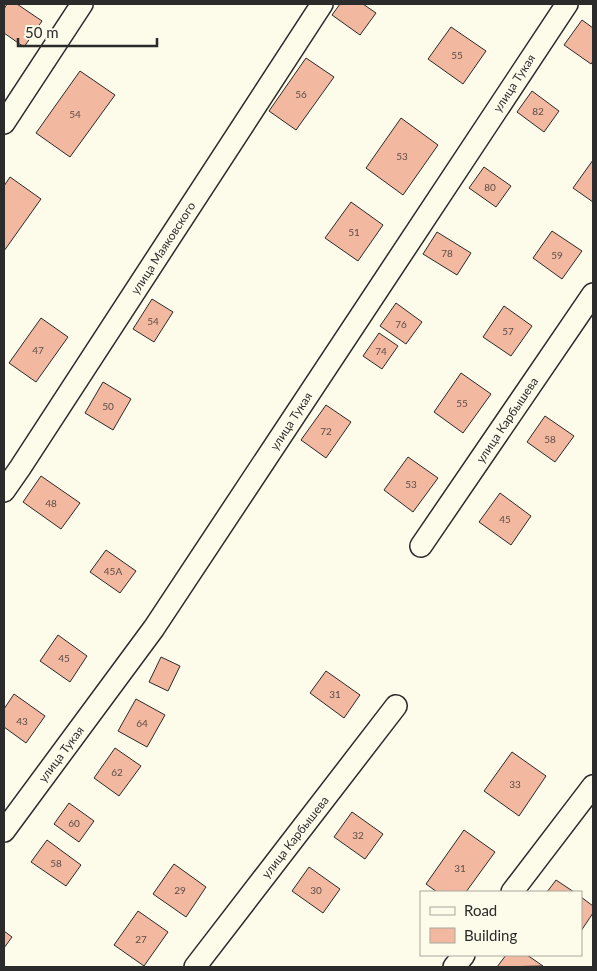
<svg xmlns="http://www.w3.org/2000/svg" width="597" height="971" font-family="Lato,sans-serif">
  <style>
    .building { fill: #f2b8a0; stroke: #2b2b2b }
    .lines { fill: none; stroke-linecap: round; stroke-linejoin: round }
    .minor-casing { stroke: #2b2b2b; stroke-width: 24 }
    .minor { stroke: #fdfbea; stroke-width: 21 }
    .labels { text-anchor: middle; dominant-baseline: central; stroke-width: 4; stroke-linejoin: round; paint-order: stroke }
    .number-label { font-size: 10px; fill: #5d4e48 }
    .street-label { font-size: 12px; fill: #2b2b2b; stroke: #fdfbea }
  </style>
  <rect width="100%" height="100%" fill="#fdfbea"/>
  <g class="building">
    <path d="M 7,4 L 17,4 L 42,21 L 24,47 L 4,33 L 4,9 Z"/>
    <path d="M 340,4 L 363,4 L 376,13 L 360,35 L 332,15 Z"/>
    <path d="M 582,20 L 593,28 L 593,61 L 591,64 L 564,45 Z"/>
    <path d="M 451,27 L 486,51 L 463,84 L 428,59 Z"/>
    <path d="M 306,58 L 334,77 L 296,130 L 269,111 Z"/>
    <path d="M 80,71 L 115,95 L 70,157 L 36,133 Z"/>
    <path d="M 532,91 L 559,111 L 544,132 L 517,112 Z"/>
    <path d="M 401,118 L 438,145 L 403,195 L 366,168 Z"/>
    <path d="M 593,160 L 593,202 L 573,188 Z"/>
    <path d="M 484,167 L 511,186 L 496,207 L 469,188 Z"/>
    <path d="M 10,177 L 41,199 L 4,251 L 4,186 Z"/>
    <path d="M 351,202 L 383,225 L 358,261 L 325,238 Z"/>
    <path d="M 552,231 L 582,251 L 562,279 L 533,258 Z"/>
    <path d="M 437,232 L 471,253 L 457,275 L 423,254 Z"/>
    <path d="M 152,299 L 173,312 L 154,342 L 133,329 Z"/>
    <path d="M 396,303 L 422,322 L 406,344 L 380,326 Z"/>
    <path d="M 504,306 L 532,326 L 511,356 L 483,337 Z"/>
    <path d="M 41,318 L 68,337 L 36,382 L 9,363 Z"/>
    <path d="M 379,333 L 398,346 L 382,369 L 363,356 Z"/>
    <path d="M 461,373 L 491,394 L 463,433 L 434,412 Z"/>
    <path d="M 103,382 L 131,399 L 113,430 L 85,413 Z"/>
    <path d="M 326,405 L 351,422 L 326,458 L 301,440 Z"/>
    <path d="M 545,416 L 574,436 L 555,462 L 527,442 Z"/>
    <path d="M 408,457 L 438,478 L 413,512 L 384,490 Z"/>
    <path d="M 41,476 L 80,503 L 61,529 L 23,502 Z"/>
    <path d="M 500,493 L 531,516 L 511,545 L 479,522 Z"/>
    <path d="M 106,550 L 136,571 L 120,593 L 90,572 Z"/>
    <path d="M 58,635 L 87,656 L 70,682 L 40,661 Z"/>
    <path d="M 161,657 L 180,666 L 168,691 L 149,682 Z"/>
    <path d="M 326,671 L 360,695 L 344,718 L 310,693 Z"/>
    <path d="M 14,694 L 45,716 L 26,743 L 4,727 L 4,709 Z"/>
    <path d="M 136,699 L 165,715 L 147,747 L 118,731 Z"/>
    <path d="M 115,748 L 141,766 L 119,796 L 94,778 Z"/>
    <path d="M 512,752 L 546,776 L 519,816 L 484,791 Z"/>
    <path d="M 69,803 L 94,821 L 79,842 L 54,824 Z"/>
    <path d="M 352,812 L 383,834 L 365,859 L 334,837 Z"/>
    <path d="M 464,830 L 495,852 L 466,892 L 437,892 L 426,884 Z"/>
    <path d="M 47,840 L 81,865 L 66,886 L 31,862 Z"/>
    <path d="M 174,864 L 206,887 L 186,917 L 153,894 Z"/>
    <path d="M 309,867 L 340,889 L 323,913 L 292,891 Z"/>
    <path d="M 556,880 L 574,892 L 547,892 Z"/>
    <path d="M 581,897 L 593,906 L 593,913 L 581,931 Z"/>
    <path d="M 138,911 L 168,932 L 144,966 L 114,945 Z"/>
    <path d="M 4,931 L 12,937 L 4,948 Z"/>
    <path d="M 506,955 L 527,955 L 543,966 L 497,967 Z"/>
  </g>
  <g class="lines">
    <defs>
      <g id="minor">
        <path d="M 4,123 L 82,4"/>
        <path d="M 4,491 L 20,468 L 322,4"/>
        <path d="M 421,546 L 593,294"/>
        <path d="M 4,831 L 154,628 L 567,4"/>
        <path d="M 512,892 L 593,786"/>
        <path d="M 195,967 L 396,706"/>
        <path d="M 454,967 L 464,955"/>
      </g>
    </defs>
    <use href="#minor" class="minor-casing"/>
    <use href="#minor" class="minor"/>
  </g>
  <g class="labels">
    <g class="number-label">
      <text x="457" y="55">55</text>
      <text x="301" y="94">56</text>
      <text x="538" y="111">82</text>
      <text x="75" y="114">54</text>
      <text x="402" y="156">53</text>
      <text x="490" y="187">80</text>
      <text x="354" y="232">51</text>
      <text x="447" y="253">78</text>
      <text x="557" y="255">59</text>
      <text x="153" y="321">54</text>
      <text x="401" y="324">76</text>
      <text x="508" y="331">57</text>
      <text x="38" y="350">47</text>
      <text x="381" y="351">74</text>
      <text x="462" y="403">55</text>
      <text x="108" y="406">50</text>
      <text x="326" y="431">72</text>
      <text x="550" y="439">58</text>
      <text x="411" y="484">53</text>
      <text x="51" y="503">48</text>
      <text x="505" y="519">45</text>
      <text x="113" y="571">45А</text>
      <text x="64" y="658">45</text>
      <text x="335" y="694">31</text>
      <text x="22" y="721">43</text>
      <text x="142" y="723">64</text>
      <text x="117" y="772">62</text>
      <text x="515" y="784">33</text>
      <text x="74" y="823">60</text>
      <text x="358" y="835">32</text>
      <text x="56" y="863">58</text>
      <text x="460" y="868">31</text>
      <text x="180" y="890">29</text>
      <text x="316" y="890">30</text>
      <text x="141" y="939">27</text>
    </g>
    <g class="street-label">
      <text transform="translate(514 83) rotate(-57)">улица Тукая</text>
      <text transform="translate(163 248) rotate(-57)">улица Маяковского</text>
      <text transform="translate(507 420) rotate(-56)">улица Карбышева</text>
      <text transform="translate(291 421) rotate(-57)">улица Тукая</text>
      <text transform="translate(61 754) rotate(-53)">улица Тукая</text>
      <text transform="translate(295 837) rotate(-52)">улица Карбышева</text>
    </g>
  </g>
  <rect width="597" height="971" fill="none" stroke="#2b2b2b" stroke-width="10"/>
  <rect x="420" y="891" width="162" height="65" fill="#fdfbea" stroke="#a9a89e"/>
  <rect x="430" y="907" width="25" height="8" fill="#fdfbea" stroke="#a9a89e"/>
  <text x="464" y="916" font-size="15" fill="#2b2b2b">Road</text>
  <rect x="430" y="928" width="25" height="15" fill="#f2b8a0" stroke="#a9a89e"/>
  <text x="464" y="941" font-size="15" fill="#2b2b2b">Building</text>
  <path d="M18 38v8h139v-8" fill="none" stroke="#2b2b2b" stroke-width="2.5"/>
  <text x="25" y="38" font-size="15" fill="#2b2b2b" stroke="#fdfbea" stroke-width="4" paint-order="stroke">50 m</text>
</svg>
